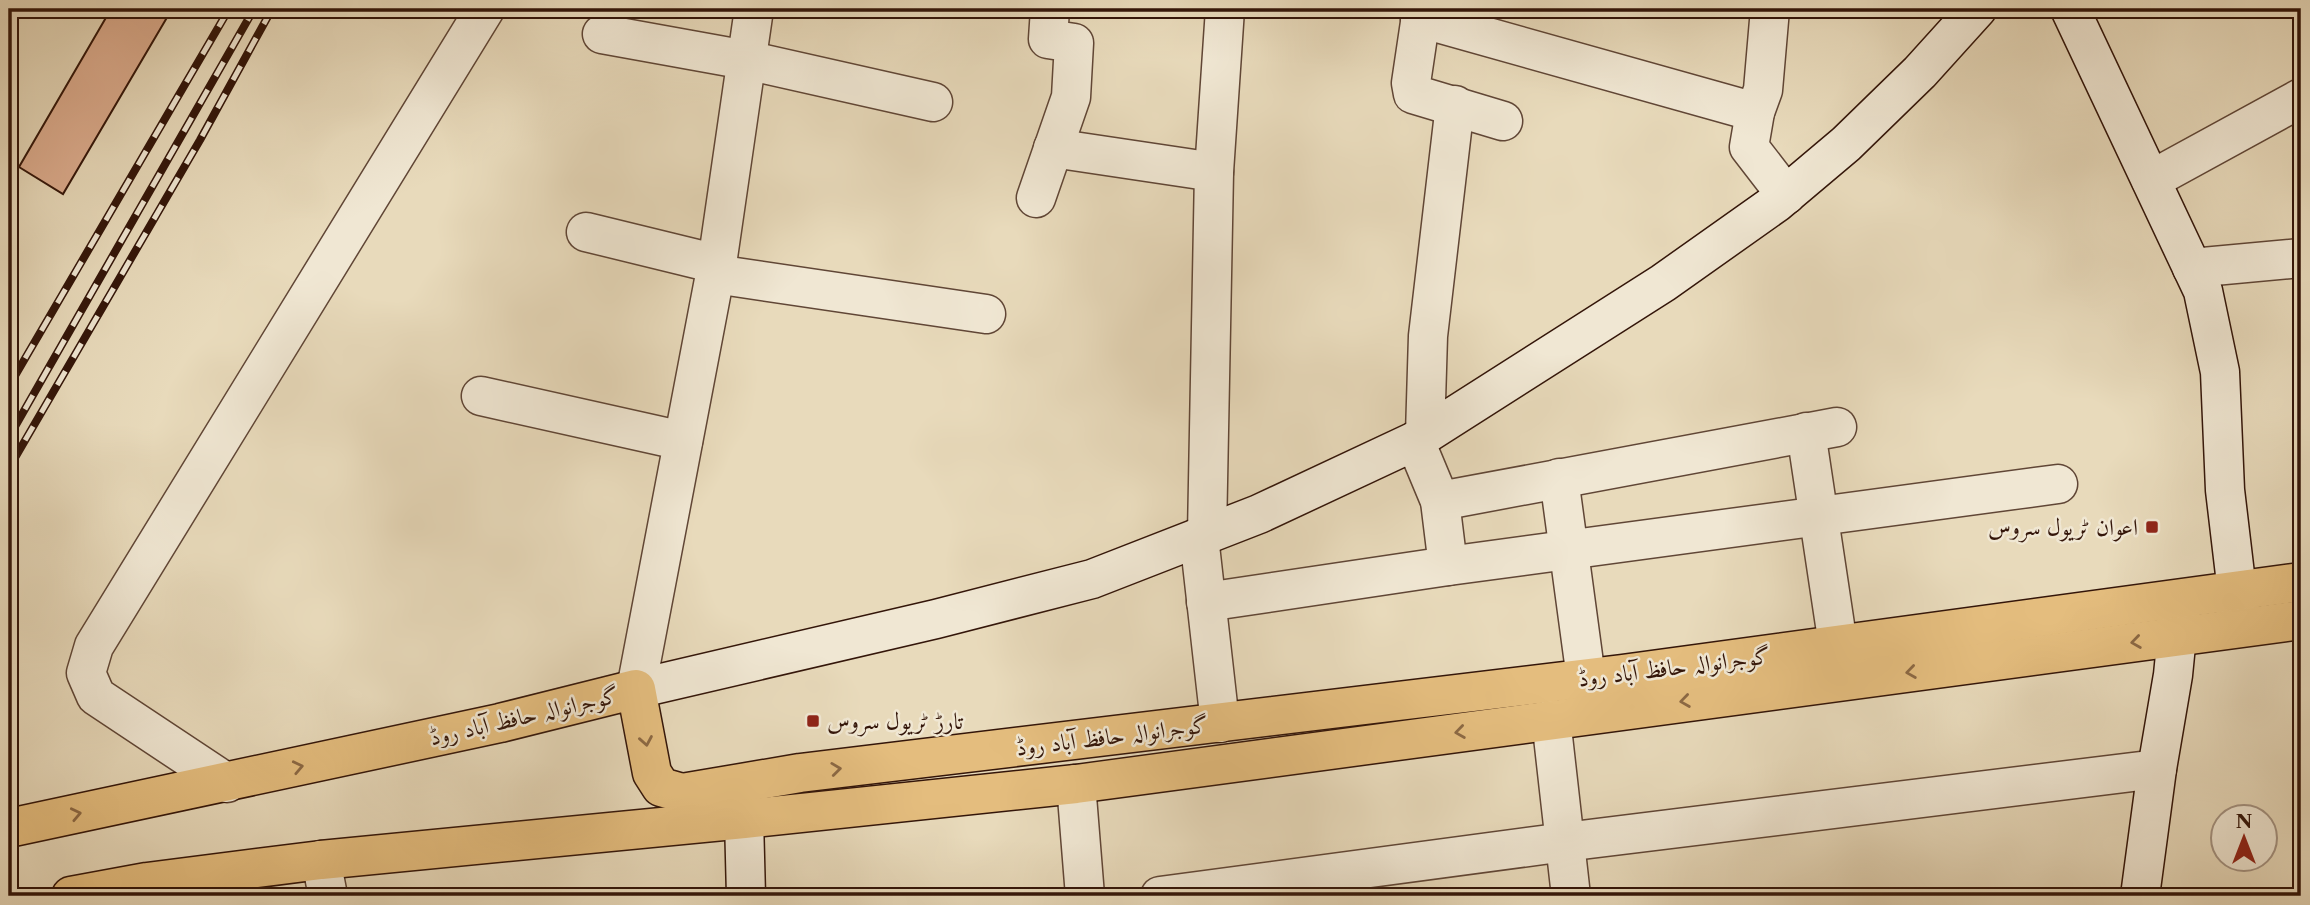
<svg xmlns="http://www.w3.org/2000/svg" width="2310" height="905" font-family="'Libre Caslon Text',Amiri,serif">
  <style>
    .building { fill: #dcac8e; stroke: #331509; stroke-width: 2 }
    .lines { fill: none; stroke-linecap: round; stroke-linejoin: round }
    .street-casing { stroke: #604636; stroke-width: 41 }
    .secondary-casing { stroke: #331509; stroke-width: 41 }
    .primary-casing { stroke: #331509; stroke-width: 41 }
    .street { stroke: #f0e7d3; stroke-width: 38 }
    .secondary { stroke: #f0e7d3; stroke-width: 38 }
    .primary { stroke: #e4bd7e; stroke-width: 38 }
    .rail-casing { stroke: #331509; stroke-width: 8 }
    .rail { stroke: #f0e7d3; stroke-width: 5; stroke-dasharray: 16; stroke-linecap: butt }
    .oneway { stroke: #8c6944 }
    .poi-dot { fill: #8f2418; stroke: #f0e7d3; stroke-width: 2.5 }
    .labels { text-anchor: middle; dominant-baseline: central; stroke-width: 5; stroke-linejoin: round; paint-order: stroke }
    .poi-label { font-size: 23px; fill: #331509; stroke: #f0e7d3; text-anchor: end }
    .street-label { font-size: 23px; fill: #331509; stroke: #f0e7d3 }
  </style>
  <rect width="100%" height="100%" fill="#e8dabb"/>
  <filter id="stains"><feTurbulence type="fractalNoise" baseFrequency=".00286" numOctaves="4"/><feColorMatrix values="0 0 0 0 .2 0 0 0 0 .09 0 0 0 0 .02 0 0 0 .5 -.17"/></filter>
  <radialGradient id="worn" r=".72"><stop offset=".6" stop-color="#630" stop-opacity="0"/><stop offset="1" stop-color="#630" stop-opacity=".3"/></radialGradient>
  <path class="building" d="M 111,9 L 172,9 L 63,194 L 19,167 Z"/>
  <g class="lines">
    <defs>
      <g id="street">
        <path d="M 1422,9 L 1411,83 L 1413,94 L 1503,121"/>
        <path d="M 1770,9 L 1763,90 L 1755,112 L 1749,147 L 1786,195"/>
        <path d="M 1420,18 L 1755,112"/>
        <path d="M 602,34 L 746,60 L 933,102"/>
        <path d="M 1053,148 L 1214,172"/>
        <path d="M 2151,180 L 2301,98"/>
        <path d="M 1036,198 L 1071,97 L 1074,43 L 1048,39 L 1050,9"/>
        <path d="M 586,232 L 717,264"/>
        <path d="M 2192,268 L 2301,258"/>
        <path d="M 715,274 L 986,314"/>
        <path d="M 481,396 L 683,441"/>
        <path d="M 1806,432 L 1838,645"/>
        <path d="M 1425,434 L 1428,336 L 1455,105"/>
        <path d="M 1415,441 L 1440,501 L 1448,566"/>
        <path d="M 1559,478 L 1586,678"/>
        <path d="M 1440,501 L 1837,427"/>
        <path d="M 1207,534 L 1214,172 L 1225,9"/>
        <path d="M 1199,537 L 1220,723"/>
        <path d="M 1206,602 L 1448,566 L 2058,484"/>
        <path d="M 636,689 L 717,264 L 754,9"/>
        <path d="M 1551,719 L 1571,896"/>
        <path d="M 227,783 L 96,696 L 86,673 L 94,646 L 485,9"/>
        <path d="M 1076,784 L 1085,896"/>
        <path d="M 321,860 L 328,896"/>
        <path d="M 1160,896 L 1565,842 L 2157,769"/>
      </g>
      <g id="secondary">
        <path d="M 2070,9 L 2203,291 L 2220,372 L 2225,490 L 2241,625"/>
        <path d="M 636,689 L 936,619 L 1092,579 L 1259,514 L 1415,441 L 1663,283 L 1776,203 L 1846,144 L 1920,72 L 1977,9"/>
        <path d="M 744,819 L 746,896"/>
        <path d="M 2140,896 L 2157,769 L 2173,675 L 2180,605"/>
      </g>
      <g id="primary">
        <path d="M 9,828 L 500,723 L 636,689 L 652,773 L 661,787 L 682,793 L 800,773 L 1622,674 L 2301,582"/>
        <path d="M 71,896 L 147,882 L 321,860 L 744,819 L 1076,784 L 2301,620"/>
      </g>
    </defs>
    <use href="#street" class="street-casing"/>
    <use href="#secondary" class="secondary-casing"/>
    <use href="#primary" class="primary-casing"/>
    <use href="#street" class="street"/>
    <use href="#secondary" class="secondary"/>
    <use href="#primary" class="primary"/>
    <defs>
      <g id="rail">
        <path d="M 9,386 L 229,9"/>
        <path d="M 9,437 L 254,9"/>
        <path d="M 9,468 L 200,140 L 272,9"/>
      </g>
    </defs>
    <use href="#rail" class="rail-casing"/>
    <use href="#rail" class="rail"/>
  </g>
  <defs><path id="oneway-chevron" d="M-2-3.5L2.5 0L-2 3.5" fill="none" stroke-width="1.6" stroke-linecap="round" stroke-linejoin="round" transform="scale(1.75)"/></defs>
  <g class="oneway">
    <use href="#oneway-chevron" transform="translate(2136 642) rotate(172)"/>
    <use href="#oneway-chevron" transform="translate(1911 672) rotate(172)"/>
    <use href="#oneway-chevron" transform="translate(1685 701) rotate(172)"/>
    <use href="#oneway-chevron" transform="translate(1460 732) rotate(172)"/>
    <use href="#oneway-chevron" transform="translate(646 741) rotate(80)"/>
    <use href="#oneway-chevron" transform="translate(298 767) rotate(-12)"/>
    <use href="#oneway-chevron" transform="translate(836 769) rotate(-7)"/>
    <use href="#oneway-chevron" transform="translate(76 814) rotate(-12)"/>
  </g>
  <g class="poi-dot">
    <rect x="2145" y="520" width="14" height="14" rx="3.5"/>
    <rect x="806" y="714" width="14" height="14" rx="3.5"/>
  </g>
  <g class="labels">
    <g class="poi-label">
      <text x="2138" y="527">اعوان ٹریول سروس</text>
      <text x="827" y="721" text-anchor="start">تارڑ ٹریول سروس</text>
    </g>
    <g class="street-label">
      <text transform="translate(1674 667) rotate(-7)">گوجرانوالہ حافظ آباد روڈ</text>
      <text transform="translate(524 716) rotate(-13)">گوجرانوالہ حافظ آباد روڈ</text>
      <text transform="translate(1112 736) rotate(-7)">گوجرانوالہ حافظ آباد روڈ</text>
    </g>
  </g>
  <rect width="2310" height="905" fill="none" stroke="#e8dabb" stroke-width="35"/>
  <rect x="10" y="10" width="2289" height="884" fill="none" stroke="#331509" stroke-width="3.5"/>
  <rect x="18" y="18" width="2275" height="870" fill="none" stroke="#331509" stroke-width="2"/>
  <g transform="translate(2244 838)"><circle r="33" fill="#f0e7d3" stroke="#a49382" stroke-width="2"/>
  <path d="M0-5L12 26L0 18L-12 26Z" fill="#8f2418"/>
  <text y="-10" font-size="19" font-weight="bold" text-anchor="middle" fill="#331509">N</text>
  </g>
  <rect width="100%" height="100%" filter="url(#stains)"/>
  <rect width="100%" height="100%" fill="url(#worn)"/>
</svg>
